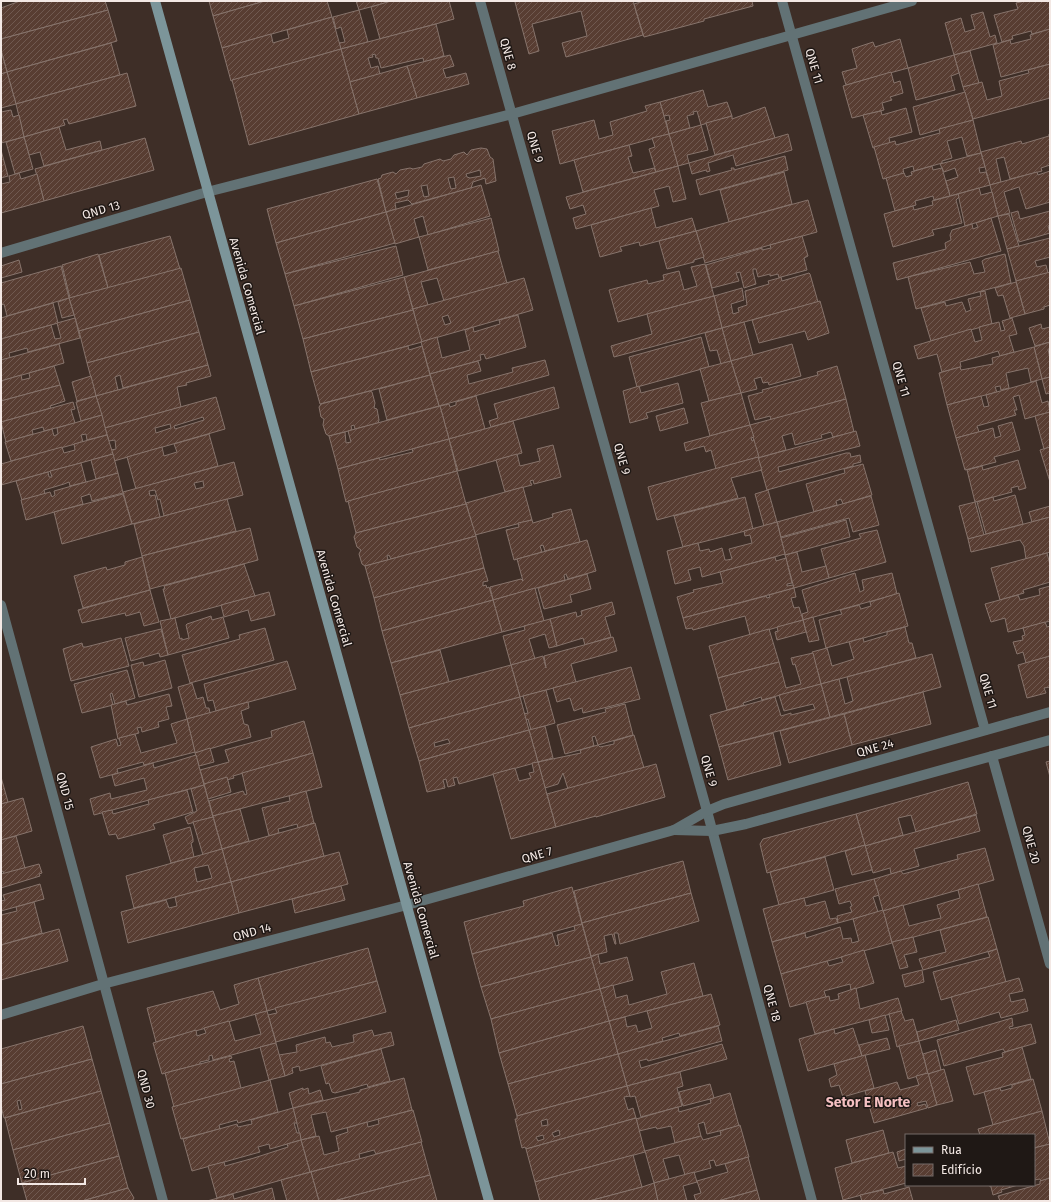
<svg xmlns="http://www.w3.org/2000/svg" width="1051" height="1202" font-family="'Fira Sans',sans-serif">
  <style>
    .building { fill: url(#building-hatch); stroke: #87746c; fill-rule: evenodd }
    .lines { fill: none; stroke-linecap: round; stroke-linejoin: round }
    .minor { stroke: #627275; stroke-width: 10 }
    .tertiary { stroke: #627275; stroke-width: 10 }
    .secondary { stroke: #7c959a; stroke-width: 10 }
    .labels { text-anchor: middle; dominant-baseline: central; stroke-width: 3; stroke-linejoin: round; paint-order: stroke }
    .street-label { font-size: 12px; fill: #f3e8e4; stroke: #1f1815 }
    .quarter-label { font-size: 14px; font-weight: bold; fill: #f5c0c2; stroke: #1f1815 }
  </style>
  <defs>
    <pattern id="building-hatch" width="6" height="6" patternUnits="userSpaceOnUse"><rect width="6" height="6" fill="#583d32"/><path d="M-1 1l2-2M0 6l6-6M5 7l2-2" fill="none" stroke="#705950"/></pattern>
  </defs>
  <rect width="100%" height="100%" fill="#3e2e27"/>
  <g class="building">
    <path d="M 20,1 L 105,1 L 108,10 L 1,39 L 1,23 L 2,23 L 1,8 Z"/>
    <path d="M 209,1 L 265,1 L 213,16 Z"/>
    <path d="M 265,1 L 327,1 L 332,17 L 222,48 L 213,16 Z"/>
    <path d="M 356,1 L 388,1 L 389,2 L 359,10 Z"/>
    <path d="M 449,1 L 454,19 L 380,39 L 371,7 L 391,1 Z"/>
    <path d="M 518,1 L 633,1 L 643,35 L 566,57 L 562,43 L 587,36 L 581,11 L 532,24 L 539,51 L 529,54 L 515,2 Z"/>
    <path d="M 644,1 L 752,1 L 753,6 L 704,19 L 704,21 L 644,37 L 634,4 Z"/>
    <path d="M 1025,1 L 1050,1 L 1050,29 L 1032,34 L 1031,31 L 1012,36 L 1013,39 L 1002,42 L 994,15 L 1018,9 L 1016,3 Z"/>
    <path d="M 108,10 L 117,41 L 7,72 L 1,50 L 1,39 Z"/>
    <path d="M 359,10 L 368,42 L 341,49 L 339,43 L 345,42 L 341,27 L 336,29 L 333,17 Z"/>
    <path d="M 983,12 L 990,37 L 995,35 L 997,43 L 954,55 L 945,23 L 961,18 L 965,32 L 975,29 L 971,15 Z"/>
    <path d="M 332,17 L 341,49 L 231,81 L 222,48 L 271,34 L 273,43 L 289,38 L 287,30 Z"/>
    <path d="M 436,24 L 444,56 L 424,62 L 423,58 L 381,68 L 378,58 L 376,58 L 375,54 L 372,55 L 373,57 L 368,58 L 371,68 L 378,66 L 380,74 L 350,82 L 341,49 Z"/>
    <path d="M 1050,29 L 1050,64 L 1001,77 L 993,45 L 1010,40 L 1011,44 L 1031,39 L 1030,35 Z"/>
    <path d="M 900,39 L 908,68 L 846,85 L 842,72 L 857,68 L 852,49 L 873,42 L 875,47 Z"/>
    <path d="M 111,43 L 120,75 L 16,104 L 7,72 Z"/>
    <path d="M 341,49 L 359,114 L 249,145 L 232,80 Z"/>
    <path d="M 1,50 L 7,72 L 1,74 Z"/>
    <path d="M 970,51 L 979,83 L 963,87 L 954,55 Z"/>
    <path d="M 450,55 L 454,66 L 443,69 L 446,78 L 466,73 L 469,84 L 417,98 L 407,66 Z"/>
    <path d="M 954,55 L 959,73 L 951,76 L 955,90 L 916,100 L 908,68 Z"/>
    <path d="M 1050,64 L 1050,98 L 973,119 L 963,87 L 982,82 L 987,100 L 1002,96 L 999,81 L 1029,73 L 1028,70 Z"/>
    <path d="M 407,66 L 417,98 L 359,114 L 350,82 Z"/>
    <path d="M 7,72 L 16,104 L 1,108 L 1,74 Z"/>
    <path d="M 891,72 L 894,83 L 900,81 L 903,93 L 890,97 L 892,100 L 882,103 L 884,110 L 852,118 L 843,86 Z"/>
    <path d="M 127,73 L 136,106 L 69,124 L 67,119 L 63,120 L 65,125 L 24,137 L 16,104 Z"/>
    <path d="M 703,90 L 708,107 L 727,102 L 732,116 L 701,125 L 697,111 L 693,112 L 694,114 L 687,116 L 690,128 L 669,134 L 666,121 L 670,120 L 669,115 L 664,116 L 660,102 Z"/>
    <path d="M 965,92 L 973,120 L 920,135 L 913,107 Z"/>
    <path d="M 660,102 L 669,134 L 560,164 L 552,131 L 594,120 L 599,139 L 613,135 L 610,122 L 647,111 L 645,106 Z"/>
    <path d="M 765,107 L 775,138 L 715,155 L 706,123 L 732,116 L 732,119 Z"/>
    <path d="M 906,108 L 912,132 L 889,138 L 890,143 L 873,148 L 863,115 L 881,111 L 882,115 Z"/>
    <path d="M 11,110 L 13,117 L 19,115 L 24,137 L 1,143 L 1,112 Z"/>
    <path d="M 973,120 L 981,153 L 967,156 L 962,137 L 947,141 L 952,158 L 942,161 L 942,163 L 914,171 L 913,166 L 903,169 L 904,174 L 883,179 L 874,147 L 895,141 L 896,145 L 940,133 L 939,129 Z"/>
    <path d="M 701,125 L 708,150 L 687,155 L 689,163 L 678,166 L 669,134 Z"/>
    <path d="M 59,127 L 66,150 L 100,141 L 102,150 L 44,166 L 40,152 L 29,155 L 24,137 Z"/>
    <path d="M 669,134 L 678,166 L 656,172 L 649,149 L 655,147 L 652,138 Z"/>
    <path d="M 788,134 L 792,150 L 736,166 L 733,155 L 708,163 L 710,171 L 707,172 L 706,170 L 692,174 L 689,163 Z"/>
    <path d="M 1049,134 L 1050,134 L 1050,165 L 1041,168 L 1042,171 L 1010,179 L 1004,157 L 996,159 L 1001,182 L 990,185 L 981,152 L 1021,141 L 1022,144 L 1049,136 Z"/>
    <path d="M 24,137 L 33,169 L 15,174 L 6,142 Z"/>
    <path d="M 145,138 L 154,170 L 44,201 L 35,169 Z"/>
    <path d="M 629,145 L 632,156 L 628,157 L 633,173 L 654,168 L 656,172 L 583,192 L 574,160 Z"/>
    <path d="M 481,148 L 487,149 L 490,157 L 493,159 L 496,181 L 486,184 L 485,178 L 473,182 L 471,188 L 419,202 L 412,204 L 408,200 L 395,203 L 396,209 L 386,212 L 378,179 L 381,178 L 382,175 L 393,172 L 396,174 L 400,170 L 410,168 L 413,169 L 422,167 L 424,164 L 440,159 L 443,161 L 451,159 L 454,155 L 464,152 L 467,155 L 471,150 ZM 480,170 L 481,176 L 470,178 L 467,177 L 466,174 ZM 454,177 L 456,188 L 451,189 L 448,178 ZM 427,185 L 429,196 L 424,197 L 421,186 ZM 409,190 L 408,196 L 397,199 L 395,193 Z"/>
    <path d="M 1,150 L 8,176 L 1,178 Z"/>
    <path d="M 981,153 L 985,167 L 979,168 L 980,173 L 986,172 L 990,185 L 950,196 L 946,181 L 958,177 L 955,168 L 944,172 L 940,164 Z"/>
    <path d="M 785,156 L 788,170 L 700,195 L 696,180 L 732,170 L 731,168 L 734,168 L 734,170 Z"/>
    <path d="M 678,166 L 686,199 L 673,202 L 669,186 L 654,190 L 659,206 L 576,229 L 573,218 L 586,214 L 583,205 L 570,209 L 566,197 Z"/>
    <path d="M 932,166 L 933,170 L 942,168 L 950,196 L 934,200 L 933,196 L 915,201 L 916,205 L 895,211 L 886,178 L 904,173 L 906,177 L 912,175 L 911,172 Z"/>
    <path d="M 1050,171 L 1050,202 L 1026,209 L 1019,187 L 1004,192 L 1010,213 L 998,216 L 990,185 L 1037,172 L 1038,175 Z"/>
    <path d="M 784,172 L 792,204 L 729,222 L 720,190 Z"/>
    <path d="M 19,173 L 21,179 L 37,174 L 44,201 L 1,213 L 1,184 L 10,182 L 9,176 Z"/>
    <path d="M 377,179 L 386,212 L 276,243 L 267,209 Z"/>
    <path d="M 481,185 L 490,216 L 428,235 L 423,216 L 414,219 L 419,237 L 395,244 L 386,212 Z"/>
    <path d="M 979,188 L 981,195 L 992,192 L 998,216 L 965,226 L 958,194 Z"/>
    <path d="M 958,194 L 959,197 L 956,200 L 962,223 L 932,230 L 934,235 L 893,247 L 884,214 L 913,206 L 914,210 L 933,205 L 932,201 Z"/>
    <path d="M 808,200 L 817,232 L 705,263 L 696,231 Z"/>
    <path d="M 651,208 L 656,228 L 692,218 L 696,231 L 640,246 L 639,242 L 620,247 L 622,251 L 600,257 L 591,225 Z"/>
    <path d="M 1018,211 L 1020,219 L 1050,211 L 1050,225 L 1048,226 L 1050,233 L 1019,242 L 1011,213 Z"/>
    <path d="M 386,212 L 395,243 L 285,274 L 276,243 Z"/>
    <path d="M 1009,214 L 1019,246 L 1007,249 L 998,216 Z"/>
    <path d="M 491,218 L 499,251 L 428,270 L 419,237 Z"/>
    <path d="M 991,218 L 1001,251 L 897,280 L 893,263 L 946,249 L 945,243 L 951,240 L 950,235 L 952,230 L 972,224 L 973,229 L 978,227 L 976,223 Z"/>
    <path d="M 696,231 L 704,257 L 694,260 L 694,262 L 667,269 L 659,241 Z"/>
    <path d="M 170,236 L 180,269 L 108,288 L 99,255 Z"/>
    <path d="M 802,236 L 808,256 L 804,258 L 807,270 L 781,277 L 779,278 L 778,274 L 770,276 L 770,274 L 758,277 L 756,269 L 753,269 L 753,272 L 756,284 L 744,288 L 740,272 L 736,273 L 739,281 L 712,288 L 706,265 L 762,248 L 762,250 L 771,248 L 770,245 Z"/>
    <path d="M 1050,238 L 1050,257 L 1035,261 L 1037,267 L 1046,265 L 1048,273 L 1016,281 L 1007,249 Z"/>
    <path d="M 396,246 L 403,275 L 294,306 L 285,274 Z"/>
    <path d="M 498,251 L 507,283 L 444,301 L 437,278 L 421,282 L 428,305 L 413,309 L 404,277 Z"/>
    <path d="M 98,254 L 108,288 L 70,298 L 62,265 Z"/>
    <path d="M 1005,254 L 1011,283 L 916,309 L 908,277 L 970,262 L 974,274 L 985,272 L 982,261 L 985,259 Z"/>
    <path d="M 19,260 L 22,272 L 1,278 L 1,266 Z"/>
    <path d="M 705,264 L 714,296 L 618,322 L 609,290 L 647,280 L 648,284 L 664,280 L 663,275 L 679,271 L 684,290 L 697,286 L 691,267 Z"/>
    <path d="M 61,266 L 69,298 L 7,316 L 4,304 L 1,305 L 1,283 Z"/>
    <path d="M 181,268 L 190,300 L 79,331 L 69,298 Z"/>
    <path d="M 1050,272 L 1050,305 L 1044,307 L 1044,309 L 1025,314 L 1016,281 Z"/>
    <path d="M 809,273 L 810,274 L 818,302 L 722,328 L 714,296 L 742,288 L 744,300 L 731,304 L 733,314 L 739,312 L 738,308 L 747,305 L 745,291 L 769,284 L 768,281 L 779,278 L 781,277 L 782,281 Z"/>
    <path d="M 404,277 L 413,310 L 303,339 L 294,306 Z"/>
    <path d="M 524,278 L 533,310 L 421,342 L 413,309 ZM 448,315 L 451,323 L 445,325 L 442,317 Z"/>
    <path d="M 1016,282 L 1025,314 L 1010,318 L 1003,295 L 998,296 L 995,288 Z"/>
    <path d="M 985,291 L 992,324 L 931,341 L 921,308 L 945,302 L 946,306 L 962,302 L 966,312 L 971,310 L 968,299 L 981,296 L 980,292 Z"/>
    <path d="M 714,296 L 722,328 L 614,357 L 611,346 L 652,334 L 647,314 Z"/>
    <path d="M 69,298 L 74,315 L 62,318 L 58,302 Z"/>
    <path d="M 190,300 L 199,332 L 87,363 L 79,331 Z"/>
    <path d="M 820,301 L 829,333 L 808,340 L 805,331 L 759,343 L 752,320 Z"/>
    <path d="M 53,303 L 58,323 L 1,339 L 1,318 Z"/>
    <path d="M 413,310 L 422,342 L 311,372 L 303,339 Z"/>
    <path d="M 518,315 L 526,347 L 486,359 L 484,354 L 480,355 L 481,360 L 430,374 L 421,342 L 437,337 L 442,358 L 470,350 L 465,330 L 473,327 L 474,332 L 500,324 L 499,320 Z"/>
    <path d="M 75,318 L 80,338 L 28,352 L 27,348 L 9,353 L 10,358 L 1,360 L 1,339 L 51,325 L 55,339 L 61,338 L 57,323 Z"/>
    <path d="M 1012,318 L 1017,334 L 1009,336 L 1014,352 L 1000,356 L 998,351 L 960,362 L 961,367 L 942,372 L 937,354 L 918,359 L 914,346 L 971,329 L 975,342 L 982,340 L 979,327 L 999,322 L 1001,331 L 1005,330 L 1002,321 Z"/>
    <path d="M 744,322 L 753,355 L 731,361 L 722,328 Z"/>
    <path d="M 1041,324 L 1042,329 L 1050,327 L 1050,342 L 1035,346 L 1029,328 Z"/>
    <path d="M 722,328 L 731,361 L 721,364 L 717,350 L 710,351 L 705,333 Z"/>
    <path d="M 199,332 L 208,365 L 123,388 L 120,375 L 115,377 L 118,390 L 96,396 L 87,363 Z"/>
    <path d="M 701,337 L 709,367 L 637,387 L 629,357 Z"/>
    <path d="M 1050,342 L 1050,349 L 1048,349 L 1050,359 L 1050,377 L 1042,379 L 1034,347 Z"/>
    <path d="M 59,344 L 64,363 L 1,381 L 1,360 Z"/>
    <path d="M 792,344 L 801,376 L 769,385 L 768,382 L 763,383 L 761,377 L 754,379 L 757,389 L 741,393 L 731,361 Z"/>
    <path d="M 408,346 L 409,350 L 422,346 L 430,375 L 320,404 L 311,372 Z"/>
    <path d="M 1034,347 L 1042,379 L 1031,382 L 1028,368 L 1006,373 L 1009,388 L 1001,390 L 1000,386 L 995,387 L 997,392 L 947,405 L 939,373 L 960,367 L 961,370 L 993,364 L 992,358 Z"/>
    <path d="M 545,360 L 549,375 L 439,406 L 430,374 L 478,361 L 481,371 L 467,375 L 469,384 L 513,372 L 512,368 Z"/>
    <path d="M 731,361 L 741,393 L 709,401 L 700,369 Z"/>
    <path d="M 208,365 L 211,376 L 186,383 L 187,385 L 177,387 L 181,407 L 105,428 L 96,396 Z"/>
    <path d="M 54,366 L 60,385 L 1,401 L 1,381 L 21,375 L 22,380 L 30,378 L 29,373 Z"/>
    <path d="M 837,366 L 846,399 L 771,420 L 770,416 L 755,420 L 748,396 L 763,392 L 762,390 L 818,375 L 817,372 Z"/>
    <path d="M 430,375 L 439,406 L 387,420 L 379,389 Z"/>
    <path d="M 91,376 L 96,396 L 77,401 L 72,382 Z"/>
    <path d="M 1050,377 L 1050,393 L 1046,394 L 1042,379 Z"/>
    <path d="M 1036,381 L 1042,403 L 1048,401 L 1050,412 L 1025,419 L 1019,395 L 1013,397 L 1017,410 L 1014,410 L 1016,415 L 977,426 L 979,432 L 956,438 L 947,405 L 981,396 L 984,407 L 989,406 L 986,395 Z"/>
    <path d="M 678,383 L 683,403 L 646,413 L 648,418 L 630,423 L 623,391 L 639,386 L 641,393 Z"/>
    <path d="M 60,385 L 65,401 L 50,406 L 51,408 L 1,422 L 1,401 Z"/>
    <path d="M 554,387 L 559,408 L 491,427 L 489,421 L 498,418 L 494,404 Z"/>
    <path d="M 370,391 L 372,392 L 375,403 L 374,408 L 377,409 L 379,420 L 378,423 L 355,429 L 354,425 L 351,426 L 352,430 L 329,436 L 326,434 L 323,425 L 324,419 L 321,417 L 319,407 L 321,404 Z"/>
    <path d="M 741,393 L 750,425 L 710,436 L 701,403 Z"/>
    <path d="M 96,396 L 102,415 L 81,421 L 76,402 Z"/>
    <path d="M 476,396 L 485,429 L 449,439 L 440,406 L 449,404 L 450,407 L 456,405 L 456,402 Z"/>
    <path d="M 216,397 L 225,429 L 114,461 L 111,450 L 116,449 L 115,440 L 109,441 L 105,428 ZM 203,417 L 204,420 L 175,429 L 174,426 ZM 170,424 L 171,428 L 156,433 L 155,428 Z"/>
    <path d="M 846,399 L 854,432 L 833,437 L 831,432 L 821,435 L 822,438 L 795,445 L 792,433 L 782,436 L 786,450 L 758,458 L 750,425 Z"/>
    <path d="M 73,402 L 75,409 L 71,410 L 75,423 L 44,431 L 43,427 L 32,430 L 33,434 L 6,442 L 1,422 Z"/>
    <path d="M 440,406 L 449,439 L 338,469 L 329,436 L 345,432 L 346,443 L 351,442 L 348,431 Z"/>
    <path d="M 684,408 L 688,423 L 660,431 L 656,416 Z"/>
    <path d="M 1050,412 L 1050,447 L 1044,449 L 1035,416 Z"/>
    <path d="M 102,415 L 107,435 L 87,440 L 86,434 L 81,435 L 83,442 L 11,461 L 5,442 L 52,429 L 54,436 L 58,434 L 57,428 Z"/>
    <path d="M 513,421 L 522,453 L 458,471 L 449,439 Z"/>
    <path d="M 1012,422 L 1020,450 L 994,457 L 996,462 L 965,470 L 956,438 L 993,428 L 995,438 L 1001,436 L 998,426 Z"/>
    <path d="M 750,425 L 754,437 L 751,438 L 752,441 L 754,440 L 759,457 L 716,469 L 711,450 L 706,452 L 704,446 L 686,451 L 684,443 Z"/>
    <path d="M 856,431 L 860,446 L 778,467 L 779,472 L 846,453 L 850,453 L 851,457 L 860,455 L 861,462 L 853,464 L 853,466 L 767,490 L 758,458 Z"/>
    <path d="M 209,434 L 218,466 L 136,489 L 127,457 L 162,447 L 164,456 L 177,452 L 174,444 Z"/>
    <path d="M 107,435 L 113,454 L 1,485 L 1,464 L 62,447 L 64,453 L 75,450 L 74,444 Z"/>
    <path d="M 449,439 L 457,471 L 346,502 L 338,469 L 379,458 L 380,460 L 413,452 L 412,449 Z"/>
    <path d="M 553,445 L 561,477 L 534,484 L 533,480 L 530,481 L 532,485 L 505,492 L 496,460 L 517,454 L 520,466 L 540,461 L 537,449 Z"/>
    <path d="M 1050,447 L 1050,482 L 1040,450 Z"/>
    <path d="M 113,454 L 118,473 L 96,479 L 91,460 Z"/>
    <path d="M 758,457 L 762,470 L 731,478 L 738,498 L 657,520 L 648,487 Z"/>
    <path d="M 1018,460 L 1026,488 L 1019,490 L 1018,486 L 1011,488 L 1012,492 L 975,502 L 967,470 L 982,466 L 983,470 Z"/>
    <path d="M 234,462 L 243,495 L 164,516 L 160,499 L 158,500 L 155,490 L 149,491 L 150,496 L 155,495 L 160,517 L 132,524 L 123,492 ZM 203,481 L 204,487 L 196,489 L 194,483 Z"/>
    <path d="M 81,463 L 86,482 L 70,486 L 69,482 L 64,484 L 44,490 L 45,494 L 22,500 L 16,481 L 48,472 L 49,477 L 52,477 L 50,471 Z"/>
    <path d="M 863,464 L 872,495 L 843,504 L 841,499 L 836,501 L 837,505 L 814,512 L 806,484 L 845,473 L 844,469 Z"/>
    <path d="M 457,471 L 466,504 L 356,533 L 348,501 Z"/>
    <path d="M 118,473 L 123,493 L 92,501 L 90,494 L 81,497 L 83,504 L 26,520 L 21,500 L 50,492 L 52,497 L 55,495 L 54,491 Z"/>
    <path d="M 523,487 L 532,520 L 475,535 L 466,503 Z"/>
    <path d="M 768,490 L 777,522 L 764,526 L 755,494 Z"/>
    <path d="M 123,494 L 132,524 L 62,544 L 54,512 Z"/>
    <path d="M 1015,495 L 1023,524 L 986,534 L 977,502 L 993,497 L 994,501 Z"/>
    <path d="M 871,496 L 879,525 L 853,532 L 849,518 L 781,537 L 777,522 Z"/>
    <path d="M 745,497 L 753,529 L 683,547 L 674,516 Z"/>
    <path d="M 227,499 L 236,531 L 142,556 L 134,524 Z"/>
    <path d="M 975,502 L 984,535 L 968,539 L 959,506 Z"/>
    <path d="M 466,504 L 476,536 L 391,559 L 389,555 L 387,556 L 388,560 L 365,566 L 362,564 L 359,554 L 361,550 L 357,547 L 354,537 L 356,533 Z"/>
    <path d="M 1050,506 L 1050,517 L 1032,522 L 1029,512 Z"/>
    <path d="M 571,509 L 580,542 L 545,551 L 543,545 L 540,546 L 542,552 L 514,560 L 506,530 L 519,527 L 518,523 L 532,520 L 533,523 L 553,517 L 552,514 Z"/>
    <path d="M 1050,517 L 1050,552 L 1026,559 L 1024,546 L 1020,540 L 971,552 L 968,539 Z"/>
    <path d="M 846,520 L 850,537 L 785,555 L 781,538 Z"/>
    <path d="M 777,522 L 785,554 L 702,577 L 700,567 L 688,570 L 691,580 L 675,584 L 667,551 L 698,543 L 700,551 L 709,549 L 710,552 L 722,548 L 725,560 L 727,560 L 732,559 L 729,549 L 752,543 L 750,535 L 745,536 L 744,531 Z"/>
    <path d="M 250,528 L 258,560 L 150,589 L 142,556 Z"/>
    <path d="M 877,530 L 886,562 L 829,578 L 821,549 L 861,538 L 859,534 Z"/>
    <path d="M 476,536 L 484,568 L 374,598 L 365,566 Z"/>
    <path d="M 587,540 L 596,571 L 568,579 L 566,574 L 564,575 L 565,580 L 493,600 L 490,587 L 521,579 L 523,581 L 517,559 Z"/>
    <path d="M 797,552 L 802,572 L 826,566 L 829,578 L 794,588 L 785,555 Z"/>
    <path d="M 1047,553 L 1050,565 L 1050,582 L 1023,590 L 1024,593 L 1000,600 L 991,568 Z"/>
    <path d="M 142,557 L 150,590 L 83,608 L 74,576 L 106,567 L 107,570 L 125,565 L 125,562 Z"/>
    <path d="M 775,557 L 776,561 L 786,558 L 792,583 L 787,584 L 787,586 L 793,585 L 794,588 L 683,618 L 677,597 L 694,592 L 693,590 L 723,583 L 720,572 Z"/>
    <path d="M 244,564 L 255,596 L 171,619 L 163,589 L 165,589 L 164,586 Z"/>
    <path d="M 484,568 L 488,581 L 483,582 L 483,586 L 486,585 L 487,588 L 489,587 L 493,600 L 382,631 L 374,598 Z"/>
    <path d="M 855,573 L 860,592 L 864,590 L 862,580 L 892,573 L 897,594 L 803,620 L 802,614 L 808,612 L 802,590 Z"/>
    <path d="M 587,574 L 591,589 L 570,595 L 572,602 L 544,609 L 538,588 Z"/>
    <path d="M 1050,586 L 1050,621 L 1008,632 L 1005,618 L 991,622 L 985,604 L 1018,595 L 1020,600 L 1040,595 L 1039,589 Z"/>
    <path d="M 535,588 L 544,621 L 502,632 L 493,600 Z"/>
    <path d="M 794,588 L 796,597 L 791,598 L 794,608 L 799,607 L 803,620 L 750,635 L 745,616 L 693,630 L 692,628 L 686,629 L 683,618 L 766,596 L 767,598 L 770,597 L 769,595 Z"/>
    <path d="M 150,590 L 159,622 L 144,626 L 140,612 L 126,616 L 125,613 L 82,623 L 78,610 Z"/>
    <path d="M 269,592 L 275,615 L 251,621 L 248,610 L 224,617 L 221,605 Z"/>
    <path d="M 899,593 L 908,626 L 826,648 L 819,620 L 842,614 L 840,610 L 859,605 L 861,609 L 871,606 L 870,602 Z"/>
    <path d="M 493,600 L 502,632 L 391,663 L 382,631 Z"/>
    <path d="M 612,602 L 615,614 L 605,617 L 611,637 L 585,645 L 583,638 L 557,646 L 550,619 L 576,612 L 577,617 L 582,615 L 581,611 Z"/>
    <path d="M 211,616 L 212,620 L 223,617 L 229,638 L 168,655 L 160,621 L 175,618 L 180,639 L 182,638 L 182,640 L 189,638 L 186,625 L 187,624 Z"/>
    <path d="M 813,617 L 819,640 L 809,642 L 803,620 Z"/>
    <path d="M 550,619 L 557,646 L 549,648 L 545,634 L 529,639 L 535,659 L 511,665 L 503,636 L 525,630 L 524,626 Z"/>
    <path d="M 803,620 L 806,632 L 777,640 L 775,632 L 778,631 L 777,627 Z"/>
    <path d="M 1045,622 L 1047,627 L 1050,626 L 1050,656 L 1026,663 L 1023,652 L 1017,654 L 1013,642 L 1023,640 L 1022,636 L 1025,635 L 1023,628 Z"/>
    <path d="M 905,627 L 909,643 L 912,643 L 916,658 L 821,684 L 812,652 L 827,648 L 832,666 L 854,659 L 849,642 L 863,638 L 864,642 L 887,635 L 887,632 Z"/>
    <path d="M 265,628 L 274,660 L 190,683 L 182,655 L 240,639 L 239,635 Z"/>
    <path d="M 161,629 L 168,655 L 160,657 L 159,653 L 131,661 L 125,638 Z"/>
    <path d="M 769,629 L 779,662 L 718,678 L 709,646 Z"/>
    <path d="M 613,637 L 617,651 L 571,664 L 576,682 L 520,697 L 511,665 L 543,656 L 546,668 L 544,656 Z"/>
    <path d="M 121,638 L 129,666 L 71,681 L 63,649 L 82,643 L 83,647 L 86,647 Z"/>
    <path d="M 440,650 L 449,682 L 400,695 L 391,663 Z"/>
    <path d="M 813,653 L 821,684 L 762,700 L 761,697 L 743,703 L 744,705 L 727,710 L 718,678 L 779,662 L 786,688 L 801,684 L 795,664 L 793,665 L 791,658 Z"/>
    <path d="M 932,654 L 941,687 L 830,717 L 821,684 L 839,679 L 845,704 L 853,701 L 847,677 Z"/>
    <path d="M 1050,656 L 1050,687 L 1044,688 L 1046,693 L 1027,698 L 1018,665 Z"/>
    <path d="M 165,660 L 172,688 L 139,697 L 131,665 L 143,662 L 144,666 Z"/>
    <path d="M 287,661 L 296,689 L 216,711 L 213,700 L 208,701 L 204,684 Z"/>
    <path d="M 511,665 L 520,697 L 409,728 L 400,695 Z"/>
    <path d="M 631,667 L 640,699 L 583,713 L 582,708 L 574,711 L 570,698 L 557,702 L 553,688 Z"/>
    <path d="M 127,670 L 135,698 L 115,704 L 112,693 L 110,694 L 113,705 L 82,713 L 74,684 Z"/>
    <path d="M 192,683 L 197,699 L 203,697 L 206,708 L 209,708 L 210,713 L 187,719 L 178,687 Z"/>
    <path d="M 821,684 L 830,717 L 719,747 L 710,715 L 775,697 L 781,716 L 791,713 L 791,715 L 815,709 L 813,704 L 784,711 L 779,695 Z"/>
    <path d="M 546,690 L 555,723 L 531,730 L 528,719 L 526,720 L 524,714 L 528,713 L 523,696 Z"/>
    <path d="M 923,692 L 931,724 L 852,745 L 844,714 Z"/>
    <path d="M 169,694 L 172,706 L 166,707 L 169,719 L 158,722 L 159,727 L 142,732 L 141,727 L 137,728 L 139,733 L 118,739 L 111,705 L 126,701 L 127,705 Z"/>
    <path d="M 520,697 L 529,730 L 419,761 L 409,728 ZM 448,739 L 450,743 L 435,747 L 434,743 Z"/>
    <path d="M 248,702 L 249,708 L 241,711 L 244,724 L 248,725 L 251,737 L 195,753 L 187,719 Z"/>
    <path d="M 625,704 L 633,735 L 598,745 L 595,736 L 592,737 L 594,746 L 565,754 L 557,725 L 606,712 L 605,709 Z"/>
    <path d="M 844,714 L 852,745 L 789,763 L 780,731 Z"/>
    <path d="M 187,719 L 195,752 L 144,765 L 143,762 L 117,769 L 118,773 L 100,778 L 91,747 L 116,739 L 118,746 L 121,745 L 119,738 L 135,734 L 141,753 L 177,743 L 171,724 Z"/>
    <path d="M 304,721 L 313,753 L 233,776 L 234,778 L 205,786 L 200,770 L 229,762 L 225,750 L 272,737 L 271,731 Z"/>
    <path d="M 545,726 L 553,758 L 538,762 L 529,730 Z"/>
    <path d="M 529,730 L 538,762 L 459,784 L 457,777 L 453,778 L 455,785 L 448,787 L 446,779 L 443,780 L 445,788 L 427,792 L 419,761 Z"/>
    <path d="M 773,733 L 781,765 L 728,780 L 719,747 Z"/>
    <path d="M 634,735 L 644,768 L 568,789 L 563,773 L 558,784 L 545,788 L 538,762 L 581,753 L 580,750 L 598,745 L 600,747 L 614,744 L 614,741 Z"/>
    <path d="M 210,748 L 214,762 L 199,766 L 195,753 Z"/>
    <path d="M 313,753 L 322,787 L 213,816 L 209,801 L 243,791 L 245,795 L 247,794 L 242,773 Z"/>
    <path d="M 196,755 L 204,785 L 94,815 L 90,799 L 110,793 L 111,799 L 147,790 L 144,778 L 115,786 L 112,775 L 153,763 L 154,768 Z"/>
    <path d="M 1050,761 L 1050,777 L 1046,762 Z"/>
    <path d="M 538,762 L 556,827 L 511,839 L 493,774 L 515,768 L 519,781 L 531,778 L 529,773 L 534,772 L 532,763 Z"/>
    <path d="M 656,764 L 665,797 L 596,817 L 596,816 L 556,827 L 547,794 Z"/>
    <path d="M 1,777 L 8,802 L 1,804 Z"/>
    <path d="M 227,777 L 231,792 L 208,799 L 204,784 Z"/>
    <path d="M 968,782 L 977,814 L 916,832 L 911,815 L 898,818 L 903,835 L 865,846 L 856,814 Z"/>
    <path d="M 204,785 L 213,817 L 188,824 L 185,817 L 197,811 L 191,789 Z"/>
    <path d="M 187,790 L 193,812 L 153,824 L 155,829 L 118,839 L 116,834 L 109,835 L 102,812 L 112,810 L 113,814 L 149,804 L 148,800 Z"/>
    <path d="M 306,791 L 314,823 L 298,828 L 297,824 L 278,829 L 279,833 L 269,836 L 262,808 L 290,801 L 289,796 Z"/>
    <path d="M 23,798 L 32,831 L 1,840 L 1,804 Z"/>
    <path d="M 240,809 L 249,841 L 222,849 L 213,816 Z"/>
    <path d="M 856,814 L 865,845 L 767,873 L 760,844 L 763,839 Z"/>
    <path d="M 976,815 L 980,831 L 914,849 L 919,866 L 891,874 L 890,868 L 873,873 L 865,846 Z"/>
    <path d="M 213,817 L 222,849 L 203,855 L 193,822 Z"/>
    <path d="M 315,823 L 324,856 L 231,882 L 222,849 Z"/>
    <path d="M 190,827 L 193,839 L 193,842 L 191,843 L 194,857 L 171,863 L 163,835 Z"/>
    <path d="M 16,836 L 25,868 L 4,874 L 3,871 L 1,872 L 1,840 Z"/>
    <path d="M 865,845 L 872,870 L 852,875 L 845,851 Z"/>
    <path d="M 985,848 L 994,880 L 883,911 L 874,879 L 901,871 L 903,874 L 958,859 L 957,855 Z"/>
    <path d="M 222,849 L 231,882 L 134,908 L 126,876 ZM 208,865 L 212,878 L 197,882 L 194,868 Z"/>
    <path d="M 339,852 L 348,884 L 239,913 L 231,882 Z"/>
    <path d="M 825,857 L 834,890 L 779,905 L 770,872 Z"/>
    <path d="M 683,861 L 691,893 L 582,923 L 574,891 Z"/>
    <path d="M 39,864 L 42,873 L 39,874 L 40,876 L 1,888 L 1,874 Z"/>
    <path d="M 874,879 L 879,895 L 873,897 L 878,912 L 838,923 L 837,916 L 852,912 L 850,907 L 852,906 L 850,901 L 839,904 L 835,889 Z"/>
    <path d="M 231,882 L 239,913 L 128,943 L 121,912 L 166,900 L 169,908 L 177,906 L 175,897 Z"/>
    <path d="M 40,884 L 44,899 L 1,911 L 1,901 L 5,900 L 3,895 Z"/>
    <path d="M 978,884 L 987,917 L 892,943 L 883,911 L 903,905 L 909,926 L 924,922 L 941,918 L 937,905 L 960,898 L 958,890 Z"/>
    <path d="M 341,886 L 345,900 L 295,913 L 292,899 Z"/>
    <path d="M 572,887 L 582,924 L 472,954 L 464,922 L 524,906 L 523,901 Z"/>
    <path d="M 691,893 L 699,921 L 620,944 L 618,933 L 614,933 L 616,944 L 615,944 L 612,934 L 604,936 L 607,952 L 591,956 L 582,923 Z"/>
    <path d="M 804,898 L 806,906 L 825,901 L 830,919 L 836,918 L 838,923 L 772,942 L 763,909 Z"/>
    <path d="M 34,902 L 42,933 L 1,945 L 1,915 L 17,911 L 16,907 Z"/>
    <path d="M 883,910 L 892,943 L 781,974 L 772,942 L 805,933 L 806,938 L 840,927 L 843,939 L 851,938 L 852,943 L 859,941 L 853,919 Z"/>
    <path d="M 988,917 L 997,949 L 923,970 L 919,959 L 946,952 L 940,930 Z"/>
    <path d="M 582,924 L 591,957 L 481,987 L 472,954 L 552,933 L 556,946 L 559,945 L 557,935 L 575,930 L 574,926 Z"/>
    <path d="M 59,929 L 68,961 L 1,980 L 1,945 Z"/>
    <path d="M 913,937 L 917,952 L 904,955 L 908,967 L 900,969 L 892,942 Z"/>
    <path d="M 368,948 L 377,981 L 267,1011 L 258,978 Z"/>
    <path d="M 997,949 L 1006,982 L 941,1000 L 933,972 L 990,957 L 988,952 Z"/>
    <path d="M 864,950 L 874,983 L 851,990 L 850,984 L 824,991 L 826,997 L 790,1007 L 781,974 L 827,961 L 829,966 L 843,962 L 841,957 Z"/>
    <path d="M 598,954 L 600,964 L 627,957 L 633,980 L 600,989 L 591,957 Z"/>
    <path d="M 591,957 L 600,989 L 491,1019 L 481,987 Z"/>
    <path d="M 694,963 L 703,996 L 609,1021 L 600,989 L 613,985 L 616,998 L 627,995 L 629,1005 L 667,994 L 661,972 Z"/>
    <path d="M 922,970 L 924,982 L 905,987 L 902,975 Z"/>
    <path d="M 258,978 L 267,1011 L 156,1042 L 147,1008 L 213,991 L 220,1010 L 239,1004 L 234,985 Z"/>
    <path d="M 1019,978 L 1023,991 L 1009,994 L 1011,1002 L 1025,999 L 1028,1011 L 1001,1018 L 999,1012 L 959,1024 L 951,997 Z"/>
    <path d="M 377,981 L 386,1012 L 276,1042 L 268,1015 L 277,1013 L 275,1008 Z"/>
    <path d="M 856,988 L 860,1009 L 898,998 L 902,1011 L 815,1034 L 806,1002 L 829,996 L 830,1001 L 839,999 L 838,994 Z"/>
    <path d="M 600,989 L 609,1021 L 499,1053 L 491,1019 Z"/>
    <path d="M 711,994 L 720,1025 L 680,1036 L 679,1033 L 662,1038 L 663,1041 L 618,1054 L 609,1021 L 625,1017 L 627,1027 L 636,1025 L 638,1032 L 652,1028 L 647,1011 Z"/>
    <path d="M 267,1011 L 276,1043 L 213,1060 L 212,1055 L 209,1056 L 209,1060 L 200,1062 L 200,1064 L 162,1074 L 153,1043 L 196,1030 L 197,1036 L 206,1033 L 204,1028 L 229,1021 L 235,1041 L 261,1034 L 255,1014 Z"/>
    <path d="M 901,1011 L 905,1021 L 913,1019 L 919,1041 L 897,1047 L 889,1014 Z"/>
    <path d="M 885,1015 L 889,1030 L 872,1033 L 869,1020 Z"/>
    <path d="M 1012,1018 L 1013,1026 L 1009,1027 L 1010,1029 L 1031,1024 L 1036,1043 L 1005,1052 L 1003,1049 L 944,1066 L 937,1040 Z"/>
    <path d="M 956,1020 L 959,1030 L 919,1041 L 917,1032 Z"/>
    <path d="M 609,1021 L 618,1054 L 508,1084 L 499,1053 Z"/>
    <path d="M 83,1026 L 92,1059 L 1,1084 L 1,1049 Z"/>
    <path d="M 718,1026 L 722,1041 L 648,1061 L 647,1059 L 639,1061 L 641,1068 L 722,1044 L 727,1059 L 627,1086 L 618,1054 Z"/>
    <path d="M 853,1028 L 862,1056 L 808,1071 L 799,1039 L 834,1029 L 835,1034 Z"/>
    <path d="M 372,1030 L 374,1036 L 391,1032 L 394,1045 L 300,1071 L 299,1066 L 292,1068 L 293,1073 L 285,1076 L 279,1055 L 297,1052 L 296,1045 L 325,1037 L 326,1043 L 330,1042 L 332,1047 L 354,1042 L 353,1035 Z"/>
    <path d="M 887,1038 L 890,1049 L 862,1056 L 859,1045 Z"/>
    <path d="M 919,1041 L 928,1073 L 908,1079 L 899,1046 Z"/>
    <path d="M 276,1043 L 285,1076 L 269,1080 L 260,1047 Z"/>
    <path d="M 1022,1047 L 1031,1079 L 974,1095 L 966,1067 L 1003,1057 L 1002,1053 Z"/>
    <path d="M 381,1049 L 390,1081 L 368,1087 L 367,1084 L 335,1093 L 332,1092 L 329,1083 L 326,1084 L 321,1066 Z"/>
    <path d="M 936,1050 L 941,1070 L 928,1074 L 923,1054 Z"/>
    <path d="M 618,1054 L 627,1086 L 517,1116 L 508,1084 Z"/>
    <path d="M 865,1055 L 874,1088 L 843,1097 L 839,1085 L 831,1087 L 829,1079 L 837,1075 L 834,1064 Z"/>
    <path d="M 231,1056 L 232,1058 L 229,1059 L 230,1062 L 234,1061 L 241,1088 L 174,1107 L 165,1073 Z"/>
    <path d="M 92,1059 L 101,1091 L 4,1118 L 1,1106 L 1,1084 ZM 20,1100 L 22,1109 L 19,1110 L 17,1101 Z"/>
    <path d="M 944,1069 L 953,1101 L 937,1105 L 928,1074 Z"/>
    <path d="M 680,1072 L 683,1086 L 677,1088 L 682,1106 L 641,1117 L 635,1096 L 630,1097 L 627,1086 Z"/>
    <path d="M 928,1073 L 937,1105 L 928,1108 L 926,1101 L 917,1103 L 918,1106 L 925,1104 L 927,1108 L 874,1123 L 865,1091 L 897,1082 L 900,1090 L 919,1085 L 916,1076 Z"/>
    <path d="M 404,1078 L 412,1110 L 331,1132 L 326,1112 L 311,1115 L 316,1136 L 301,1140 L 293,1108 L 360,1092 L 360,1090 Z"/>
    <path d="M 1033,1079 L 1042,1111 L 993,1125 L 984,1092 L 1000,1088 L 1001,1091 L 1012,1088 L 1012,1085 Z"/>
    <path d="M 270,1080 L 278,1112 L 238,1123 L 237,1120 L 219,1125 L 220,1129 L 181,1139 L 172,1107 Z"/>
    <path d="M 710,1084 L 714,1098 L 683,1106 L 679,1092 Z"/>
    <path d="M 627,1086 L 630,1096 L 624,1097 L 628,1110 L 633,1108 L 636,1118 L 526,1149 L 525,1147 L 522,1148 L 515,1119 L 517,1119 L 517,1116 ZM 547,1119 L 548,1125 L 542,1126 L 541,1121 ZM 559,1130 L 560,1135 L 554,1137 L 552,1133 ZM 543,1135 L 544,1139 L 538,1141 L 536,1137 Z"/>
    <path d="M 303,1088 L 303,1090 L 308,1088 L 309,1094 L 320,1090 L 323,1100 L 293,1108 L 289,1093 Z"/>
    <path d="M 101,1091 L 110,1123 L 13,1150 L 5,1118 Z"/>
    <path d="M 730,1093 L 739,1126 L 707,1134 L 704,1122 L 698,1124 L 701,1136 L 675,1143 L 671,1126 L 657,1129 L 656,1127 L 639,1131 L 636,1119 L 678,1107 L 679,1112 L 711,1103 L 710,1099 Z"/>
    <path d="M 293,1108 L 297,1123 L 294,1123 L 297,1133 L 300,1133 L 301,1140 L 270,1149 L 269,1144 L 258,1147 L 260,1152 L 192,1171 L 183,1139 L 237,1124 L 238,1127 L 252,1124 L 251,1120 Z"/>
    <path d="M 413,1110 L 422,1142 L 376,1154 L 374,1150 L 359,1154 L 360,1159 L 310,1172 L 301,1140 L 319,1136 L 324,1155 L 339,1151 L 336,1136 L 348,1132 L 347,1128 L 367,1122 L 368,1127 L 379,1124 L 378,1119 Z"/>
    <path d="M 1042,1111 L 1050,1144 L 1034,1148 L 1034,1135 L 980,1135 L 978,1129 Z"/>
    <path d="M 636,1118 L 645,1152 L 535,1182 L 526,1149 Z"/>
    <path d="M 110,1123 L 119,1156 L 22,1183 L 13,1150 Z"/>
    <path d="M 740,1125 L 749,1157 L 716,1166 L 714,1160 L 709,1161 L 711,1168 L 685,1175 L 679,1155 L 663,1159 L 669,1179 L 654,1183 L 645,1151 L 701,1136 L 703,1140 L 721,1135 L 720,1131 Z"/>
    <path d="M 883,1130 L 889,1153 L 852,1163 L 846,1140 Z"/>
    <path d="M 301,1140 L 310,1172 L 217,1198 L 208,1166 L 224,1162 L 225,1166 L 254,1158 L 288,1147 L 287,1144 Z"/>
    <path d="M 421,1142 L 430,1175 L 334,1201 L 319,1201 L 311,1172 Z"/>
    <path d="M 1050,1144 L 1050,1178 L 1041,1181 L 1040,1179 L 1034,1180 L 1034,1148 Z"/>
    <path d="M 906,1149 L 906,1159 L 899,1161 L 897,1152 Z"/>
    <path d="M 893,1152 L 898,1168 L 906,1166 L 906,1183 L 843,1200 L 835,1168 Z"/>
    <path d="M 633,1155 L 642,1187 L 589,1201 L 540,1201 L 535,1182 Z"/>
    <path d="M 119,1156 L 128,1188 L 82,1201 L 27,1201 L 22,1183 Z"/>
    <path d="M 748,1157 L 757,1190 L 718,1201 L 696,1201 L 694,1195 L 701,1193 L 697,1181 L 728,1172 L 725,1164 Z"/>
    <path d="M 311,1172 L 319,1201 L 287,1201 L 281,1180 Z"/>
    <path d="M 694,1172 L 697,1182 L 683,1186 L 687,1201 L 658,1201 L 654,1183 Z"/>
    <path d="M 430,1175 L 437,1201 L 334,1201 L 393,1185 Z"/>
    <path d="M 1050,1178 L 1050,1201 L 1000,1201 L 998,1196 L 1040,1184 L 1040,1181 Z"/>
    <path d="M 654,1183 L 658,1201 L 589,1201 L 642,1187 Z"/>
    <path d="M 988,1185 L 1018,1185 L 1001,1190 L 1002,1192 L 993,1195 L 991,1187 Z"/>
    <path d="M 909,1187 L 913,1201 L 862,1201 L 860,1195 L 883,1190 L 884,1194 Z"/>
    <path d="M 128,1188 L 134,1198 L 132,1201 L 82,1201 Z"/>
    <path d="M 272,1188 L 275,1201 L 207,1201 L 233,1194 L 234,1199 Z"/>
    <path d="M 757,1190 L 760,1201 L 718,1201 Z"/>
  </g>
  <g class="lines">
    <g class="minor">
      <path d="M 480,1 L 707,811 L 812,1201"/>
      <path d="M 782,1 L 985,730"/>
      <path d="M 1,253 L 207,192 L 512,114 L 912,1"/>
      <path d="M 1,605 L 163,1201"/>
      <path d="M 992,756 L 1050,964"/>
    </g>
    <g class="tertiary">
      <path d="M 674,830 L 712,831 L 746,824 L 1050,740"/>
      <path d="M 1,1015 L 103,984 L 407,905 L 674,830 L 707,811 L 724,804 L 1050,712"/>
    </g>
    <path class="secondary" d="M 155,1 L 489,1201"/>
  </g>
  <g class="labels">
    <g class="street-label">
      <text transform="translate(508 54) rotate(74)">QNE 8</text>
      <text transform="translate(814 66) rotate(74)">QNE 11</text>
      <text transform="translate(535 147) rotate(74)">QNE 9</text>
      <text transform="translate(101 210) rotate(-16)">QND 13</text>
      <text transform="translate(247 286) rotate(74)">Avenida Comercial</text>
      <text transform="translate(901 379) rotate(74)">QNE 11</text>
      <text transform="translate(622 459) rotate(74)">QNE 9</text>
      <text transform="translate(334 598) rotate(74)">Avenida Comercial</text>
      <text transform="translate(988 691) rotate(74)">QNE 11</text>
      <text transform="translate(875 748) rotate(-16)">QNE 24</text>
      <text transform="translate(709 771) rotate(74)">QNE 9</text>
      <text transform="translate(65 791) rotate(75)">QND 15</text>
      <text transform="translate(1031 845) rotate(75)">QNE 20</text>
      <text transform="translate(537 855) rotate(-16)">QNE 7</text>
      <text transform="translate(421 910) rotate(74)">Avenida Comercial</text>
      <text transform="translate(252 932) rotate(-15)">QND 14</text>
      <text transform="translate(772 1003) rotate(75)">QNE 18</text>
      <text transform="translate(146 1089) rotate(75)">QND 30</text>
    </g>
    <g class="quarter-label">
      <text x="868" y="1102">Setor E Norte</text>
    </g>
  </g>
  <rect width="1051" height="1202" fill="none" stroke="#f3e8e4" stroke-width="4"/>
  <rect x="905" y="1134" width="130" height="52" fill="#1f1815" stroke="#746b68"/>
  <rect x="913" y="1147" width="20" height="6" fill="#7c959a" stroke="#746b68"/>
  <text x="941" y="1154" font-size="12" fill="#f3e8e4">Rua</text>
  <rect x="913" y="1164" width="20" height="12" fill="url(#building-hatch)" stroke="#746b68"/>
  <text x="941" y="1174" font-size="12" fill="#f3e8e4">Edifício</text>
  <path d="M18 1178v6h67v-6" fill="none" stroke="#f3e8e4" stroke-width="2"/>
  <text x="24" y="1178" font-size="12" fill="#f3e8e4" stroke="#1f1815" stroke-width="3" paint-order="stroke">20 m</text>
</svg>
